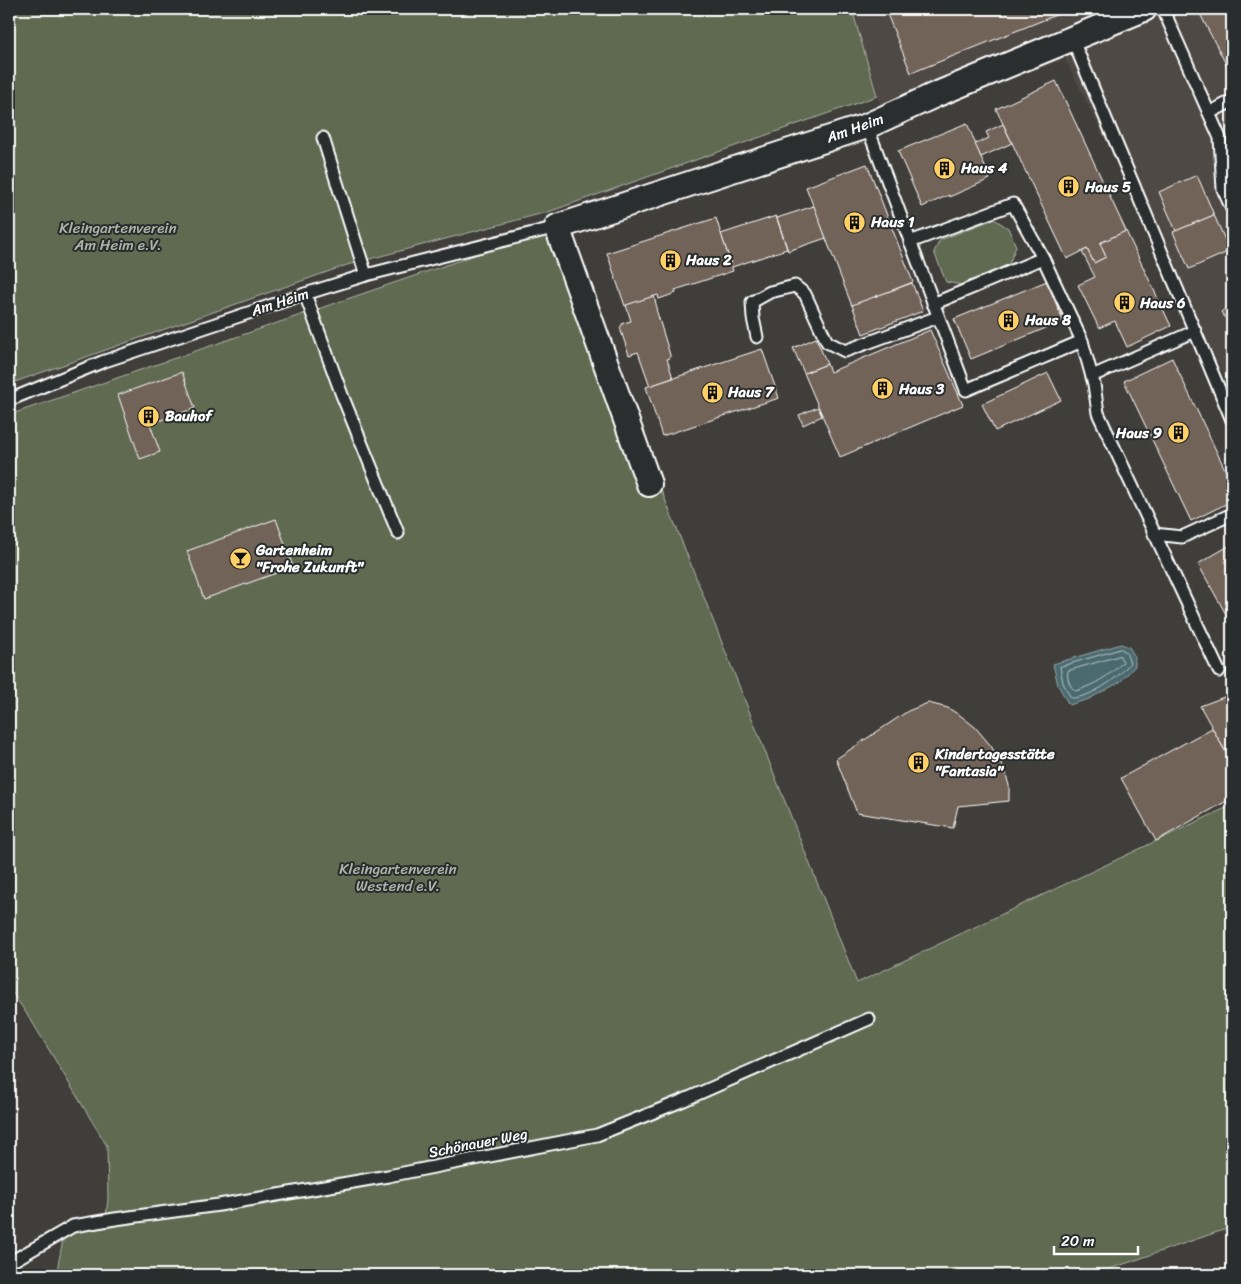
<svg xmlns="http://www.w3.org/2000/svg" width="1241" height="1284" font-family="Sriracha,sans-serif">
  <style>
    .built { fill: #4f4944 }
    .green { fill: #5f6a51; stroke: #afb4a8 }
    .water { fill: #4c6b6f; stroke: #94a6a9 }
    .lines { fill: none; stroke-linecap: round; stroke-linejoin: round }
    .shore { stroke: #b7c4c5; stroke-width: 1 }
    .building { fill: #726458; stroke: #fff }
    .service-casing { stroke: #fff; stroke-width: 15 }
    .minor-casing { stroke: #fff; stroke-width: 28 }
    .service { stroke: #2a2d2e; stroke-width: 11 }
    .minor { stroke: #2a2d2e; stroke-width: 24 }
    .labels { text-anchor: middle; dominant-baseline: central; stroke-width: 4; stroke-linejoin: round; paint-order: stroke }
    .street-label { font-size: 15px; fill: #fff; stroke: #2a2d2e }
    .poi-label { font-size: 15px; font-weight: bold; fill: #fff; stroke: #2a2d2e; text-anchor: start }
    .park-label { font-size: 15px; fill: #afb4a8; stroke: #2a2d2e }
  </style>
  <rect width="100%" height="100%" fill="#403e3b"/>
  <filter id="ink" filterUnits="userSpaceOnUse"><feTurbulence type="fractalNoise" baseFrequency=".02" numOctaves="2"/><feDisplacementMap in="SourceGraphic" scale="10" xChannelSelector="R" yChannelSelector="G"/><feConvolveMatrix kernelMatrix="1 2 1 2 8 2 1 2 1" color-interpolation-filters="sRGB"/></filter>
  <g filter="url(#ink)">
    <path class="built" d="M 862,9 L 1132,9 L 1138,26 L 1172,9 L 1232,9 L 1232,391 L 1065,59 L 888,124 L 877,96 L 852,13 Z"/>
    <g class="green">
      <path d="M 9,9 L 862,9 L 853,13 L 877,96 L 551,211 L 347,265 L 9,384 Z"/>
      <path d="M 994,219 L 1008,228 L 1016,246 L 1009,264 L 962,285 L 946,282 L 934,252 L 940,240 Z"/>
      <path d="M 557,227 L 857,983 L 1232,805 L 1232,1227 L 1092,1275 L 56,1275 L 64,1235 L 105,1225 L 108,1199 L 107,1146 L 31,1020 L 9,988 L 9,415 Z"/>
    </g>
    <path class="water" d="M 1121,644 L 1129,647 L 1135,657 L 1135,666 L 1120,682 L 1089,699 L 1069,705 L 1058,685 L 1053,664 Z"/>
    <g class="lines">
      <g class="shore">
        <path d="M 1121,649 L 1126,652 L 1130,663 C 1120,677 1089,699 1071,698 L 1063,683 L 1060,667 Z"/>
        <path d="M 1120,656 L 1123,662 C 1111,675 1094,685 1076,691 C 1070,688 1066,677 1068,671 Z"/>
      </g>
    </g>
    <g class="building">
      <path d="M 885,9 L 1071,9 L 911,73 Z"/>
      <path d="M 1210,9 L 1232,9 L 1232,66 L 1228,68 L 1200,14 Z"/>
      <path d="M 1056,81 L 1126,231 L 1100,243 L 1106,257 L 1094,263 L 1087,249 L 1067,259 L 996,109 Z"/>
      <path d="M 967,123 L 990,179 L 949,197 L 949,195 L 922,207 L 898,151 Z"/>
      <path d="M 1003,124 L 1012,143 L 981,157 L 975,144 L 989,138 L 986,132 Z"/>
      <path d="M 867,164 L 913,282 L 852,306 L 806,187 Z"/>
      <path d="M 1197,175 L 1214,215 L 1176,231 L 1159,192 Z"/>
      <path d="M 814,206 L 826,238 L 788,251 L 777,218 Z"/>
      <path d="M 1214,215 L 1230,251 L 1189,269 L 1173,232 Z"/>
      <path d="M 776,216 L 787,249 L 732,267 L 721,234 Z"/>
      <path d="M 716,218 L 733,271 L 675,290 L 676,293 L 659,299 L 658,295 L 625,306 L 607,253 Z"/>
      <path d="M 1126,231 L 1171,326 L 1127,347 L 1115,321 L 1099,328 L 1078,285 L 1095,277 L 1082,252 L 1087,249 L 1094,263 L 1106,257 L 1100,243 Z"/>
      <path d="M 1047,281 L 1063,321 L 971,359 L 954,319 Z"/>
      <path d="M 912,283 L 923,311 L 863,334 L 852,305 Z"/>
      <path d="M 654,296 L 657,308 L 656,309 L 670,355 L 670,358 L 667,359 L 673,378 L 650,386 L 638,352 L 629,355 L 620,328 L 623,323 L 631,321 L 626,305 Z"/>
      <path d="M 1232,303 L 1232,327 L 1221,312 Z"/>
      <path d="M 930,330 L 963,405 L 840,457 L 804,373 L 827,364 L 830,372 Z"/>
      <path d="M 816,338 L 827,364 L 804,373 L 793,348 Z"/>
      <path d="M 762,349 L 779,398 L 662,436 L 646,387 Z"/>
      <path d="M 1172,358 L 1232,484 L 1232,501 L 1191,521 L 1124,381 Z"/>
      <path d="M 182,372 L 195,408 L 150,424 L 160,452 L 140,459 L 118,395 Z"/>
      <path d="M 1048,373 L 1061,400 L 995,431 L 982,404 Z"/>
      <path d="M 818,407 L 822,416 L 803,425 L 799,415 Z"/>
      <path d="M 276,519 L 293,567 L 204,599 L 187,551 Z"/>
      <path d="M 1232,544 L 1232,625 L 1198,564 Z"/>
      <path d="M 1232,694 L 1232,763 L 1200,706 Z"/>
      <path d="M 928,703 L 948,708 L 961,716 L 975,727 L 991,746 L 1003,766 L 1009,785 L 1009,801 L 958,806 L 953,828 L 857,813 L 836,759 L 908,711 Z"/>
      <path d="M 1212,728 L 1232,763 L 1232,798 L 1156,841 L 1121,778 Z"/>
    </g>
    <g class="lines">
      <defs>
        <g id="service">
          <path d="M 1163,9 L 1220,138 L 1223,189 L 1232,209"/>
          <path d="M 1072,38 L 1232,420"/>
          <path d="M 1209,113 L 1232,101"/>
          <path d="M 867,126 L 966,390 L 1082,341 L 1043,258 L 933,304"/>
          <path d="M 323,138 L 366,275"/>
          <path d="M 910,242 L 1013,204 L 1043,258"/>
          <path d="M 305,294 L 342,395 L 398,533"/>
          <path d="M 757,337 L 753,318 L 752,302 L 770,292 L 795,286 L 805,294 L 827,342 L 845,351 L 938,317"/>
          <path d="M 1082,341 L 1094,384 L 1098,413 L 1219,671"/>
          <path d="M 1092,376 L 1195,331"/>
          <path d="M 9,400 L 102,362 L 305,294 L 366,275 L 557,227"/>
          <path d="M 1154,534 L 1182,537 L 1232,514"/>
          <path d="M 9,1263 L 73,1226 L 115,1219 L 219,1205 L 388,1176 L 597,1135 L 684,1100 L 869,1019"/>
        </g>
        <path id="minor" d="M 649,484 L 557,227 L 867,126 L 935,95 L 1144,9"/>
      </defs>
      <use href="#service" class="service-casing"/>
      <use href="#minor" class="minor-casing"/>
      <use href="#service" class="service"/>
      <use href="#minor" class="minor"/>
    </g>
  </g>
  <defs>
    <symbol id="building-disc" viewBox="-11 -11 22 22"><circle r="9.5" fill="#ffd166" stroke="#2a2d2e"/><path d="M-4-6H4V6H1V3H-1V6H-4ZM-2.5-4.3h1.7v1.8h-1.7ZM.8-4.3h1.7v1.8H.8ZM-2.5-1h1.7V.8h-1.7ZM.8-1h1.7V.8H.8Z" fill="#111"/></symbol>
    <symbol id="bar-disc" viewBox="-11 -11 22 22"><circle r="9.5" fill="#ffd166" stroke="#2a2d2e"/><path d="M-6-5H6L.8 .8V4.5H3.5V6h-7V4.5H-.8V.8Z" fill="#111"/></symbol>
  </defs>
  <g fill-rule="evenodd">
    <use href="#building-disc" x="932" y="156" width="25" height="25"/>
    <use href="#building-disc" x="1056" y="174" width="25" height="25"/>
    <use href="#building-disc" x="842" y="210" width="25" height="25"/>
    <use href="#building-disc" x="658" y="248" width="25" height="25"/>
    <use href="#building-disc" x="1112" y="290" width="25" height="25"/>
    <use href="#building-disc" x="996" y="308" width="25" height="25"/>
    <use href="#building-disc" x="870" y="376" width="25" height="25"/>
    <use href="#building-disc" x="700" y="380" width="25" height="25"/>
    <use href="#building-disc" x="136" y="404" width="25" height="25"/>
    <use href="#building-disc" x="1166" y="420" width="25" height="25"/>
    <use href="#bar-disc" x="228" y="546" width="25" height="25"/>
    <use href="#building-disc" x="906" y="750" width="25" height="25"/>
  </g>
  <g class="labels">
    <g class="street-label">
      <text transform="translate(855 128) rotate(-20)">Am Heim</text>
      <text transform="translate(280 302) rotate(-18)">Am Heim</text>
      <text transform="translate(478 1143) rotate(-11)">Schönauer Weg</text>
    </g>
    <g class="poi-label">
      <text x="961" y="168">Haus 4</text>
      <text x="1085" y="187">Haus 5</text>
      <text x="871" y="222">Haus 1</text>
      <text x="686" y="260">Haus 2</text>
      <text x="1140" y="303">Haus 6</text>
      <text x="1025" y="320">Haus 8</text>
      <text x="899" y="389">Haus 3</text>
      <text x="728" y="392">Haus 7</text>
      <text x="165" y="416">Bauhof</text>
      <text x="1162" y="433" text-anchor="end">Haus 9</text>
      <text x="256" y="550">Gartenheim<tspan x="256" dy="17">"Frohe Zukunft"</tspan></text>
      <text x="935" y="754">Kindertagesstätte<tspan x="935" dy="17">"Fantasia"</tspan></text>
    </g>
    <g class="park-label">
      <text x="118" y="228">Kleingartenverein<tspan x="118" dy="17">Am Heim e.V.</tspan></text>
      <text x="398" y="869">Kleingartenverein<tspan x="398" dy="17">Westend e.V.</tspan></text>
    </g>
  </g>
  <rect width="1241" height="1284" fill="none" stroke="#2a2d2e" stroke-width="30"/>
  <rect x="15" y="15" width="1211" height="1254" fill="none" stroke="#fff" stroke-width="2" filter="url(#ink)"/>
  <path d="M1054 1246v8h84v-8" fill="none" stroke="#ffffff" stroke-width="2.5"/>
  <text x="1061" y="1246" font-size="15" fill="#ffffff" stroke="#2a2d2e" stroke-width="4" paint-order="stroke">20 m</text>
</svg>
